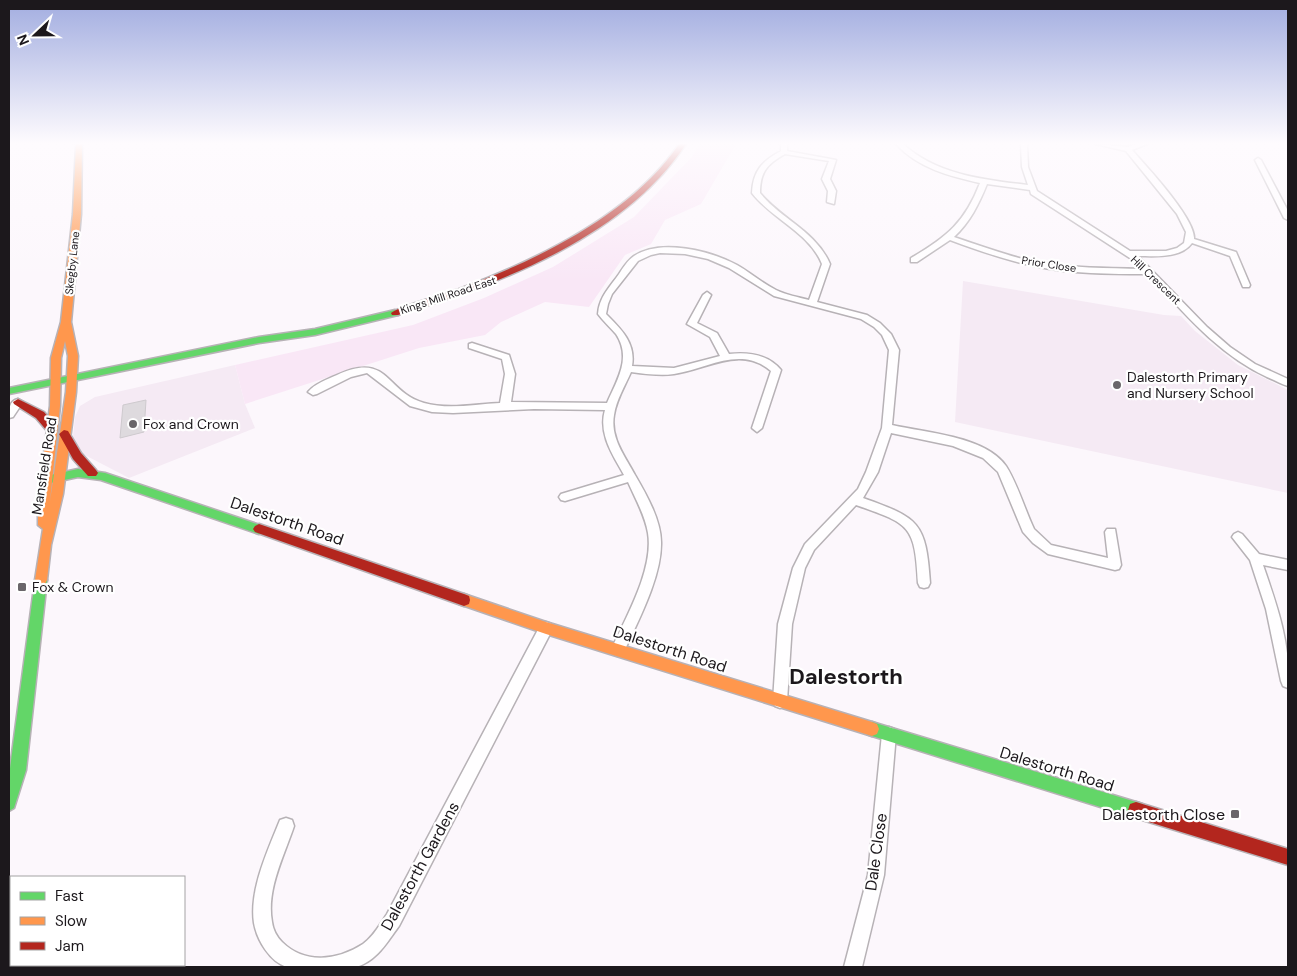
<svg xmlns="http://www.w3.org/2000/svg" width="1297" height="976" font-family="'DM Sans',sans-serif">
  <style>
    .built { fill: #f5eaf4 }
    .green { fill: #f9e7f6 }
    .building { fill: #dedade; stroke: #cecace }
    .lines { fill: none; stroke-linecap: round; stroke-linejoin: round }
    .street-casing { stroke: #b7b2b6; stroke-width: 3 }
    .fast-casing { stroke: #b7b2b6; stroke-width: 3 }
    .slow-casing { stroke: #b7b2b6; stroke-width: 3 }
    .jam-casing { stroke: #b7b2b6; stroke-width: 3 }
    .street { fill: #fffeff; fill-rule: evenodd }
    .fast { fill: #63d668; fill-rule: evenodd }
    .slow { fill: #ff974d; fill-rule: evenodd }
    .jam { fill: #b3261e; fill-rule: evenodd }
    .poi-dot { fill: #6a666a; stroke: #fff; stroke-width: 2 }
    .labels { text-anchor: middle; dominant-baseline: central; stroke-width: 4.5; stroke-linejoin: round; paint-order: stroke }
    .far-street-label { font-size: 11px; fill: #1c181c; stroke: #fff }
    .poi-label { font-size: 14px; fill: #1c181c; stroke: #fff; text-anchor: start }
    .street-label { font-size: 14px; fill: #1c181c; stroke: #fff }
    .near-street-label { font-size: 16px; fill: #1c181c; stroke: #fff }
    .near-poi-label { font-size: 16px; fill: #1c181c; stroke: #fff; text-anchor: end }
    .near-district-label { font-size: 22px; font-weight: bold; fill: #1c181c; stroke: #fff }
  </style>
  <rect width="100%" height="100%" fill="#fcf7fc"/>
  <g class="built">
    <path d="M 963,281 L 1164,315 L 1181,316 L 1195,331 L 1238,365 L 1288,390 L 1288,493 L 955,422 Z"/>
    <path d="M 235,365 L 245,404 L 255,428 L 129,478 L 79,452 L 73,437 L 75,417 L 80,406 L 95,397 Z"/>
  </g>
  <path class="green" d="M 700,144 L 736,144 L 701,204 L 665,220 L 651,244 L 625,255 L 589,307 L 545,302 L 501,322 L 485,335 L 419,348 L 245,404 L 235,365 L 413,325 L 484,298 L 553,267 L 634,217 L 691,158 Z"/>
  <path class="building" d="M 146,400 L 144,432 L 120,438 L 123,405 Z"/>
  <g class="lines">
    <defs>
      <g id="street">
        <path d="M 781,144 L 787,144 L 787,151 L 836,160 L 830,179 L 836,191 L 834,204 L 827,202 L 828,191 L 822,179 L 829,161 L 785,154 C 767,164 760,172 760,193 C 781,219 816,231 830,264 L 817,302 L 867,315 L 880,323 L 891,334 L 899,350 L 892,425 C 926,433 985,436 1006,466 C 1017,483 1025,510 1034,529 L 1051,545 L 1108,558 L 1105,532 L 1107,529 L 1115,529 L 1121,565 L 1119,569 L 1115,570 L 1048,554 L 1033,543 L 1023,532 L 998,472 L 983,458 L 953,446 L 891,433 L 878,472 L 863,498 C 919,518 926,522 930,583 L 928,587 L 924,588 L 920,587 L 918,583 C 915,525 910,524 856,505 L 814,550 L 805,568 L 792,624 L 787,701 L 785,706 L 780,708 L 775,706 L 773,701 L 778,624 L 793,568 L 805,544 L 858,489 L 866,472 L 882,428 L 889,350 L 882,335 L 874,327 L 861,319 L 774,296 L 729,268 L 708,259 L 685,254 L 660,253 L 651,255 L 638,261 L 612,294 L 608,304 L 606,314 C 621,329 636,343 632,366 L 674,368 L 720,356 L 710,337 L 687,324 L 703,295 L 707,292 L 711,295 L 697,323 L 717,333 L 729,354 C 748,352 768,354 781,370 L 762,428 L 757,432 L 752,428 L 771,371 C 740,345 708,369 674,374 C 660,376 645,374 631,372 C 625,386 616,400 614,415 C 610,438 625,456 635,475 C 646,494 661,520 661,542 C 662,577 637,623 623,654 L 618,656 L 613,654 L 611,650 C 626,617 654,569 648,533 C 645,515 635,498 628,482 L 565,501 L 561,500 L 559,497 L 561,494 L 624,475 C 613,455 598,434 605,410 L 534,409 L 453,413 L 432,412 L 410,406 L 367,373 L 351,377 L 317,394 L 313,395 L 308,392 C 314,384 328,379 337,375 C 389,351 385,392 424,403 C 449,410 475,404 500,403 L 505,374 L 502,359 L 469,348 L 469,344 L 472,343 L 509,355 L 515,374 L 511,402 L 607,403 C 617,380 632,358 616,334 C 610,327 603,321 598,314 C 599,297 610,287 619,274 C 623,268 627,261 634,256 C 661,238 711,251 737,265 C 751,273 762,283 776,290 C 786,295 798,297 809,300 L 822,264 C 809,232 773,220 752,193 C 753,171 762,161 781,151 Z"/>
        <path d="M 896,144 L 903,144 C 937,175 985,180 1028,185 L 1022,167 L 1021,144 L 1027,144 L 1028,167 L 1037,191 L 1130,251 L 1166,251 L 1177,248 L 1184,243 L 1186,232 L 1177,214 L 1126,151 L 1096,144 L 1128,147 L 1136,144 L 1147,144 L 1132,150 C 1146,166 1196,219 1194,239 L 1236,252 L 1250,285 L 1249,287 L 1243,287 L 1230,256 L 1192,243 C 1180,259 1155,256 1138,256 L 1207,327 L 1230,347 L 1255,364 L 1288,379 L 1288,386 C 1281,384 1274,380 1267,377 C 1218,354 1184,313 1148,274 C 1110,274 1071,274 1034,266 C 1005,260 977,250 950,240 L 917,262 L 911,262 L 911,258 C 947,237 965,222 980,183 C 949,176 918,168 896,144 ZM 987,184 L 1030,190 L 1031,194 L 1136,262 L 1143,269 C 1107,268 1071,268 1035,262 C 1008,256 981,246 954,237 C 970,222 979,204 987,184 Z"/>
        <path d="M 1258,158 L 1261,160 L 1288,211 L 1288,220 L 1284,218 L 1255,160 Z"/>
        <path d="M 18,399 L 23,402 L 13,417 L 9,418 C 9,409 9,401 18,399 Z"/>
        <path d="M 1238,532 L 1242,534 L 1259,554 L 1288,560 L 1288,570 L 1263,565 C 1277,606 1291,644 1288,688 L 1283,686 L 1281,681 L 1266,609 L 1250,560 L 1232,537 L 1234,534 Z"/>
        <path d="M 546,622 L 551,624 L 553,628 L 551,632 L 399,926 C 387,942 377,961 356,967 C 347,969 335,967 325,967 C 314,967 298,970 287,967 C 270,962 257,940 254,923 C 249,890 268,850 280,820 L 286,818 L 292,820 L 294,826 C 284,856 266,890 272,922 C 273,930 277,937 282,942 C 305,965 338,960 363,944 C 374,936 380,924 387,914 L 541,624 Z"/>
        <path d="M 889,727 L 894,729 L 896,734 L 884,875 L 862,967 L 844,967 L 868,875 L 882,734 L 884,729 Z"/>
      </g>
      <g id="fast">
        <path d="M 395,310 L 399,313 L 398,315 L 315,335 L 259,343 L 9,394 L 9,388 L 259,337 L 315,329 Z"/>
        <path d="M 78,469 L 105,473 L 263,526 L 265,529 L 263,532 L 259,534 L 101,480 L 78,477 L 46,484 L 40,480 L 46,476 Z"/>
        <path d="M 41,575 L 45,576 L 47,580 L 26,770 L 14,808 L 9,811 L 9,776 L 35,580 L 37,576 Z"/>
        <path d="M 872,722 L 1136,802 L 1142,804 L 1144,810 L 1142,816 L 1136,818 L 872,736 L 867,734 L 865,729 L 867,724 Z"/>
      </g>
      <g id="slow">
        <path d="M 76,144 L 82,144 L 81,214 L 71,322 L 78,356 L 76,392 L 63,494 L 51,545 L 47,580 L 45,584 L 41,585 L 37,584 L 35,580 L 43,529 L 38,525 L 38,500 L 50,406 L 51,358 L 61,322 L 73,214 ZM 65,341 L 68,356 L 66,392 L 50,501 L 60,406 L 61,358 Z"/>
        <path d="M 464,594 L 546,622 L 872,722 L 877,724 L 879,729 L 877,734 L 872,736 L 546,634 L 459,604 L 458,600 L 459,596 Z"/>
      </g>
      <g id="jam">
        <path d="M 679,144 L 686,144 C 625,237 499,284 398,315 L 392,315 L 391,313 C 399,306 448,294 462,288 C 539,259 632,214 679,144 Z"/>
        <path d="M 18,399 L 44,412 L 56,426 L 57,429 L 56,432 L 48,432 L 36,418 L 14,404 L 13,402 Z"/>
        <path d="M 64,430 L 68,431 L 81,453 L 96,470 L 98,473 L 96,476 L 88,476 L 73,459 L 59,434 Z"/>
        <path d="M 259,524 L 464,594 L 469,596 L 470,600 L 469,604 L 464,606 L 255,532 L 253,529 L 255,526 Z"/>
        <path d="M 1136,802 L 1288,849 L 1288,865 L 1136,818 L 1130,816 L 1128,810 L 1130,804 Z"/>
      </g>
    </defs>
    <use href="#street" class="street-casing"/>
    <use href="#fast" class="fast-casing"/>
    <use href="#slow" class="slow-casing"/>
    <use href="#jam" class="jam-casing"/>
    <use href="#street" class="street"/>
    <use href="#fast" class="fast"/>
    <use href="#slow" class="slow"/>
    <use href="#jam" class="jam"/>
  </g>
  <linearGradient id="sky" x2="0" y2="1"><stop stop-color="#a2ade0"/><stop offset="0.51" stop-color="#fefbfe"/><stop offset="1" stop-color="#fefbfe" stop-opacity="0"/></linearGradient>
  <rect width="1297" height="281" fill="url(#sky)"/>
  <g class="poi-dot">
    <circle cx="1117" cy="385" r="5"/>
    <circle cx="133" cy="424" r="5"/>
    <rect x="17" y="582" width="10" height="10" rx="2.5"/>
    <rect x="1230" y="809" width="10" height="10" rx="2.5"/>
  </g>
  <g class="labels">
    <g class="far-street-label">
      <text transform="translate(72 263) rotate(-84)">Skegby Lane</text>
      <text transform="translate(1049 264) rotate(9)">Prior Close</text>
      <text transform="translate(1156 280) rotate(44)">Hill Crescent</text>
      <text transform="translate(448 295) rotate(-18)">Kings Mill Road East</text>
    </g>
    <g class="poi-label">
      <text x="1127" y="377">Dalestorth Primary<tspan x="1127" dy="16">and Nursery School</tspan></text>
      <text x="143" y="424">Fox and Crown</text>
      <text x="32" y="587">Fox &amp; Crown</text>
    </g>
    <g class="street-label">
      <text transform="translate(44 466) rotate(-81)">Mansfield Road</text>
    </g>
    <g class="near-street-label">
      <text transform="translate(287 521) rotate(19)">Dalestorth Road</text>
      <text transform="translate(670 649) rotate(18)">Dalestorth Road</text>
      <text transform="translate(1057 769) rotate(17)">Dalestorth Road</text>
      <text transform="translate(876 852) rotate(-82)">Dale Close</text>
      <text transform="translate(420 866) rotate(-61)">Dalestorth Gardens</text>
    </g>
    <g class="near-poi-label">
      <text x="1225" y="814">Dalestorth Close</text>
    </g>
    <g class="near-district-label">
      <text x="846" y="676">Dalestorth</text>
    </g>
  </g>
  <rect width="1297" height="976" fill="none" stroke="#1c181c" stroke-width="20"/>
  <rect x="10" y="876" width="175" height="90" fill="#ffffff" stroke="#a4a3a4"/>
  <rect x="20" y="892" width="25" height="8" fill="#63d668" stroke="#a4a3a4"/>
  <text x="55" y="901" font-size="15" fill="#1c181c">Fast</text>
  <rect x="20" y="917" width="25" height="8" fill="#ff974d" stroke="#a4a3a4"/>
  <text x="55" y="926" font-size="15" fill="#1c181c">Slow</text>
  <rect x="20" y="942" width="25" height="8" fill="#b3261e" stroke="#a4a3a4"/>
  <text x="55" y="951" font-size="15" fill="#1c181c">Jam</text>
  <g transform="translate(35 35) rotate(248)" stroke="#ffffff" stroke-width="4" paint-order="stroke">
  <path d="M0-4L9 19L0 12L-9 19Z" fill="#1c181c"/>
  <text y="-8" font-size="14" font-weight="bold" text-anchor="middle" fill="#1c181c">N</text>
  </g>
</svg>
